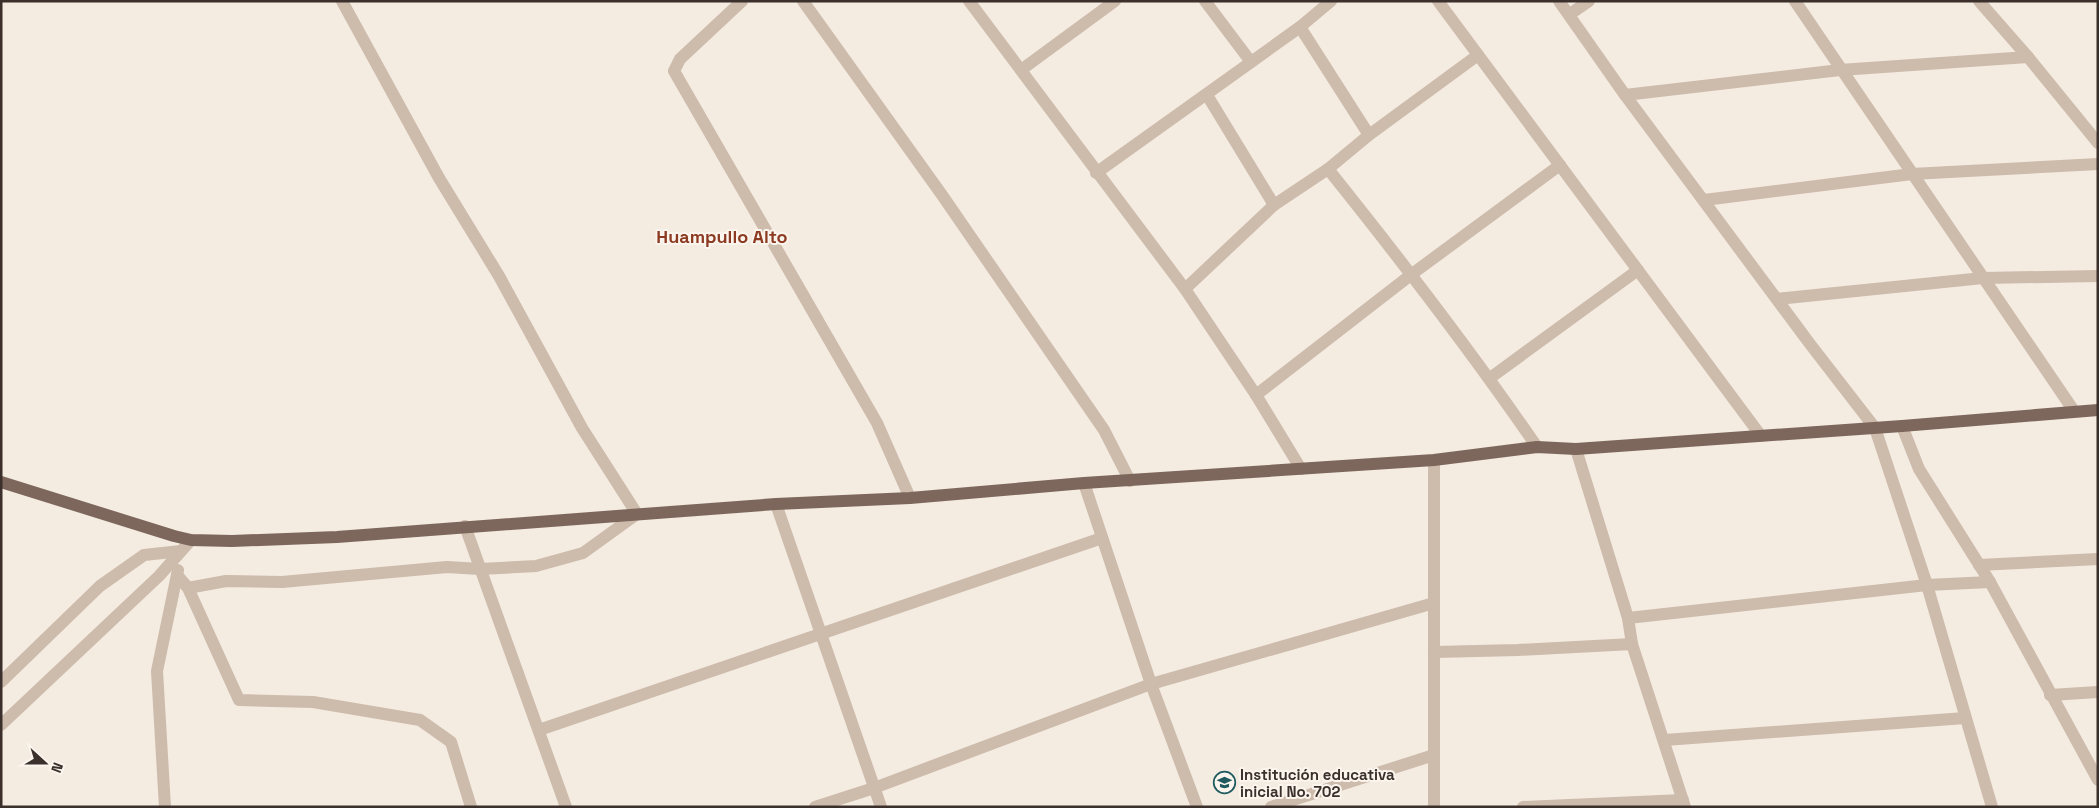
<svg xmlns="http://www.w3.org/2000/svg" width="2099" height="808" font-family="'Space Grotesk',sans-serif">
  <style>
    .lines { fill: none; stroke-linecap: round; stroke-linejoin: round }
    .minor { stroke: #cdbbac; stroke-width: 12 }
    .major { stroke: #7d675c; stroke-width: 12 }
    .labels { text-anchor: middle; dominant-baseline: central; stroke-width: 4; stroke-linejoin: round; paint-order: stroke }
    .poi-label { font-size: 15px; font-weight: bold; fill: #3b302b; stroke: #fbf5ee; text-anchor: start }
    .quarter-label { font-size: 18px; font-weight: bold; fill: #8c3b22; stroke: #fbf5ee }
  </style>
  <rect width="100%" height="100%" fill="#f4ebe1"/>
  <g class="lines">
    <g class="minor">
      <path d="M 742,1 L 680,59 L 674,71 L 877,423 L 910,498"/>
      <path d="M 803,1 L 942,195 L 1104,430 L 1130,481"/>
      <path d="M 969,1 L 1185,289 L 1256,395 L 1301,469"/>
      <path d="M 1205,1 L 1251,62"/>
      <path d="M 1438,1 L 1761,436"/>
      <path d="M 1559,1 L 1625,95 L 1810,344 L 1875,428 L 1927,585 L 1992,807"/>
      <path d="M 1795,1 L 2074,411"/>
      <path d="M 1979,1 L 2028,57 L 2098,143"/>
      <path d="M 1570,14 L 1589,1"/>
      <path d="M 1300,27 L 1369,135"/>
      <path d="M 1021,70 L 1115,1"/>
      <path d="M 1207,95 L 1274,205"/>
      <path d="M 1625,95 L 1840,70 L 2028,57"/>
      <path d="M 1328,169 C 1401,260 1471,351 1537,447"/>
      <path d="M 1096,173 L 1300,27 L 1331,1"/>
      <path d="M 1704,200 L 1912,174 L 2098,164"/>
      <path d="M 1185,289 L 1274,205 L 1328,169 L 1369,135 L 1478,55"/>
      <path d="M 1777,299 L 1983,278 L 2098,276"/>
      <path d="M 1490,378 L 1638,270"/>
      <path d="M 1256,395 L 1412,274 L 1560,165"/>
      <path d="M 1902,426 L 1919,469 L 1990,582 L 2098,780"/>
      <path d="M 1576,449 L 1628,618 L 1632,644 L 1685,807"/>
      <path d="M 1434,460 L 1434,807"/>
      <path d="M 1084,483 L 1151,684 L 1197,807"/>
      <path d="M 776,504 L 881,807"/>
      <path d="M 465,526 L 566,807"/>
      <path d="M 1979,565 L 2098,559"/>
      <path d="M 177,575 L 188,588 L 239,700 L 313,702 L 420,720 L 451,742 L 471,807"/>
      <path d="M 188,588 L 226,581 L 282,582 L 447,567 L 480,569 L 536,566 L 583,553 L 637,514 L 582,428 L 499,276 L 439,178 L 342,1"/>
      <path d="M 1628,618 L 1927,585 L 1990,582"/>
      <path d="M 1435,652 L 1518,650 L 1632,644"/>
      <path d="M 1,682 L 100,586 L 144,555 L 181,551"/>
      <path d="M 2050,695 L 2098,692"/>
      <path d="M 1,725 L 159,576 L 191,540"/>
      <path d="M 539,730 L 1102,538"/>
      <path d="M 1665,740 L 1965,718"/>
      <path d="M 165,807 L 157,671 L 178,570"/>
      <path d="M 815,807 L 874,788 L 1151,684 L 1434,603"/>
      <path d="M 1271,807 L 1434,755"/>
      <path d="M 1523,807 L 1683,800"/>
    </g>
    <path class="major" d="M 1,482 L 174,536 L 191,540 L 232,541 L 337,537 L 776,504 L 910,498 L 1084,483 L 1434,460 L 1537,447 L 1576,449 L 1902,426 L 2098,410"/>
  </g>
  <defs>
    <symbol id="school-ring" viewBox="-11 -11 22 22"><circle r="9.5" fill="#fbf5ee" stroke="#1f5a5e" stroke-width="1.5"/><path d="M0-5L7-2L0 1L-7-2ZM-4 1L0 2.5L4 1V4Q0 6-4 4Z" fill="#1f5a5e"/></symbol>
  </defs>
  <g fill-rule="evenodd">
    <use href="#school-ring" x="1212" y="770" width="25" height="25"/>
  </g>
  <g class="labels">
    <g class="poi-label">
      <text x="1240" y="774">Institución educativa<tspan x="1240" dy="17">inicial No. 702</tspan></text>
    </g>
    <g class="quarter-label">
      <text x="722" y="236">Huampullo Alto</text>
    </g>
  </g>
  <rect width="2099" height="808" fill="none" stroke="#3b302b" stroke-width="5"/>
  <g transform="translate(45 763) rotate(111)" stroke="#fbf5ee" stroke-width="4" paint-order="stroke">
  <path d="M0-4L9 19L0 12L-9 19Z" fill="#3b302b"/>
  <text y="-8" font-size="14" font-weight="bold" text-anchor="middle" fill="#3b302b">N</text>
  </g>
</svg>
